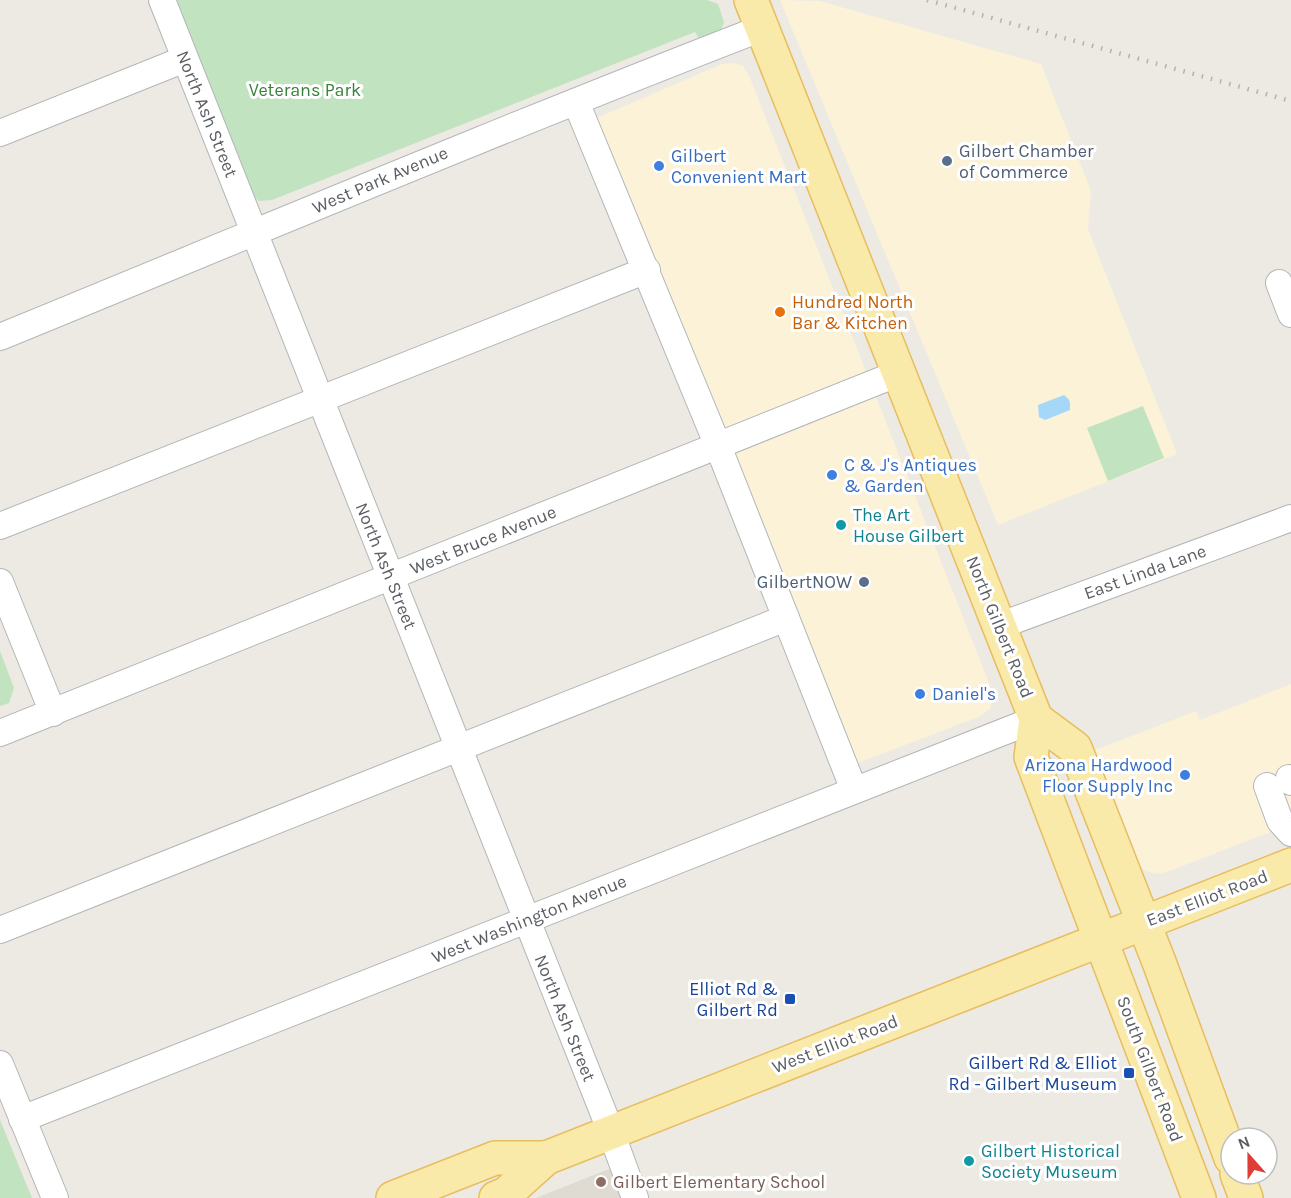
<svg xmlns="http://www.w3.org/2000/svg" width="1291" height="1198" font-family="Karla,sans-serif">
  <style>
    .commercial { fill: #fbf2d8 }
    .education { fill: #dfdbd3 }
    .green { fill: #c1e3c0 }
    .water { fill: #a5d7f9 }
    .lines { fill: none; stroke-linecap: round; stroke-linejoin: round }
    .minor-casing { stroke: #b3b5b9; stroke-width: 28 }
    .major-casing { stroke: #e8bd5f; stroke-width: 36 }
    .minor { stroke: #fff; stroke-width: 26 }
    .major { stroke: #faeaaa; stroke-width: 33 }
    .rail { stroke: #b1b2b2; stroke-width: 4.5; stroke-dasharray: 1.5 8; stroke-linecap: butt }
    .service-dot { fill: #5c6f8a; stroke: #fff; stroke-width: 2 }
    .shop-dot { fill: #3f7fe0; stroke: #fff; stroke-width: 2 }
    .food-dot { fill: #e8710a; stroke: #fff; stroke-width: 2 }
    .culture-dot { fill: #0f9aa8; stroke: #fff; stroke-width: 2 }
    .transit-dot { fill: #1a4fb4; stroke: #fff; stroke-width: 2 }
    .education-dot { fill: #8d6e63; stroke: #fff; stroke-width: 2 }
    .labels { text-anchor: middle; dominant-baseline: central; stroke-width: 6; stroke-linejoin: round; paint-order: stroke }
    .park-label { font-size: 18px; fill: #3a813b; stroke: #fff }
    .street-label { font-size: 18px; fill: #5a5e62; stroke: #fff }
    .service-label { font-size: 18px; fill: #4e5e75; stroke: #fff; text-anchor: start }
    .shop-label { font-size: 18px; fill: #366cbe; stroke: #fff; text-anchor: start }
    .food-label { font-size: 18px; fill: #c56008; stroke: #fff; text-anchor: start }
    .culture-label { font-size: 18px; fill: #0d838f; stroke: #fff; text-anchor: start }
    .transit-label { font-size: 18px; fill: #164399; stroke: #fff; text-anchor: end }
    .education-label { font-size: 18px; fill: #785e54; stroke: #fff; text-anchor: start }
  </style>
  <rect width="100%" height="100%" fill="#eceae2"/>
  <g class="commercial">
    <path d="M 780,0 L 820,1 L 1041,64 L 1091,191 L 1088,229 L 1177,454 L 998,525 Z"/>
    <path d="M 735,63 L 743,66 L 750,78 L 989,683 L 993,699 L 990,709 L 978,717 L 853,765 L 592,120 L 722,64 Z"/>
    <path d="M 1291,684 L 1291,824 L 1167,872 L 1157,874 L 1146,871 L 1138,865 L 1090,752 L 1196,711 L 1200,720 Z"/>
  </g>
  <path class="education" d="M 619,1165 L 631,1198 L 536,1198 Z"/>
  <g class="green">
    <path d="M 172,0 L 707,0 L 718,4 L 724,22 L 719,35 L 702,44 L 695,32 L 272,200 L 259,201 L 251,194 Z"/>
    <path d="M 1143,406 L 1164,458 L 1108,481 L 1087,428 Z"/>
    <path d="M 0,651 L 14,688 L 9,703 L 0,706 Z"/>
    <path d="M 0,1120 L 32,1198 L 0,1198 Z"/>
  </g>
  <path class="water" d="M 1064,395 C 1071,401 1070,401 1070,410 L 1045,420 L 1039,417 L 1038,405 Z"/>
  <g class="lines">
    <defs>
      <g id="minor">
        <path d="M 162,0 L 611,1132 L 635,1198"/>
        <path d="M 576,102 L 718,446 L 854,790"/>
        <path d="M 0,133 L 185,59"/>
        <path d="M 1279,283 L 1291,314"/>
        <path d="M 0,337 C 254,233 506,127 762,28"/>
        <path d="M 0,526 L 647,270"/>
        <path d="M 0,582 L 53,713"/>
        <path d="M 999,626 L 1291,518"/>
        <path d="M 0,733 L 899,373"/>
        <path d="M 1289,778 L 1291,782"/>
        <path d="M 1267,786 L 1280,821 L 1291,833"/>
        <path d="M 0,930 L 786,618"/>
        <path d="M 0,1064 L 55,1198"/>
        <path d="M 22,1119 L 1036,719"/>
      </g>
      <g id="major">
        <path d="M 751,0 L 1036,719 L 1031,757 L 1199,1198"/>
        <path d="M 1036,719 L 1075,748 L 1159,962 L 1231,1158"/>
        <path d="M 1237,1174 L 1246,1198"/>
        <path d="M 393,1198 L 495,1158 L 546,1158"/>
        <path d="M 496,1198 L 506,1194 L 546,1158 L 1291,865"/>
      </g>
    </defs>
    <use href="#minor" class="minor-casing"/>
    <use href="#major" class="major-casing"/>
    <use href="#minor" class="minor"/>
    <use href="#major" class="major"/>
    <path class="rail" d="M 927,0 L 1291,101"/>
  </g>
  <g class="service-dot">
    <circle cx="947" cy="161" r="6"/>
    <circle cx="864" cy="582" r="6"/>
  </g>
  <g class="shop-dot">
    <circle cx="659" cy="166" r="6"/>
    <circle cx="832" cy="475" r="6"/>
    <circle cx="920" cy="694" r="6"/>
    <circle cx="1185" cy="775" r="6"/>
  </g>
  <circle class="food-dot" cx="780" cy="312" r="6"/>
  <g class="culture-dot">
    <circle cx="841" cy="525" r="6"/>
    <circle cx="969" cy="1161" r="6"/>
  </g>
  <g class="transit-dot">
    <rect x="784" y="993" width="12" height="12" rx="3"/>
    <rect x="1123" y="1067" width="12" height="12" rx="3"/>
  </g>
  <circle class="education-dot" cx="601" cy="1182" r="6"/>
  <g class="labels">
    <g class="park-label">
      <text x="305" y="90">Veterans Park</text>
    </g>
    <g class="street-label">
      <text transform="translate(207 114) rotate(68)">North Ash Street</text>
      <text transform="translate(380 180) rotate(-23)">West Park Avenue</text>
      <text transform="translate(483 540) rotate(-22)">West Bruce Avenue</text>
      <text transform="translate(386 566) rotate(68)">North Ash Street</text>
      <text transform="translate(1145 572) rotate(-20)">East Linda Lane</text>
      <text transform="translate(1000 627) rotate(68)">North Gilbert Road</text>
      <text transform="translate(1207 898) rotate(-21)">East Elliot Road</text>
      <text transform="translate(529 919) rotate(-22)">West Washington Avenue</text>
      <text transform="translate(565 1018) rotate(68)">North Ash Street</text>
      <text transform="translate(835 1044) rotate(-21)">West Elliot Road</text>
      <text transform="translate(1150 1069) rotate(69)">South Gilbert Road</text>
    </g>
    <g class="service-label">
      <text x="959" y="151">Gilbert Chamber<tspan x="959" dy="21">of Commerce</tspan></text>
      <text x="852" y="582" text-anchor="end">GilbertNOW</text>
    </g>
    <g class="shop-label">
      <text x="671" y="156">Gilbert<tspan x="671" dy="21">Convenient Mart</tspan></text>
      <text x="844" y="465">C &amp; J's Antiques<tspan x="844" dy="21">&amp; Garden</tspan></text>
      <text x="932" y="694">Daniel's</text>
      <text x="1173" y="765" text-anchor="end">Arizona Hardwood<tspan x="1173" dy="21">Floor Supply Inc</tspan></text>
    </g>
    <g class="food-label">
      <text x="792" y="302">Hundred North<tspan x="792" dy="21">Bar &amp; Kitchen</tspan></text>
    </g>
    <g class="culture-label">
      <text x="853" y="515">The Art<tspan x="853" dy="21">House Gilbert</tspan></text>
      <text x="981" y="1151">Gilbert Historical<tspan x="981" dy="21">Society Museum</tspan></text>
    </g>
    <g class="transit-label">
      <text x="778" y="989">Elliot Rd &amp;<tspan x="778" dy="21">Gilbert Rd</tspan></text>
      <text x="1117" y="1063">Gilbert Rd &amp; Elliot<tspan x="1117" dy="21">Rd - Gilbert Museum</tspan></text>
    </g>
    <g class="education-label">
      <text x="613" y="1182">Gilbert Elementary School</text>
    </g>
  </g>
  <g transform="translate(1249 1156) rotate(339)"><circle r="28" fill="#ffffff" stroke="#bdbfc0" stroke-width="1.5"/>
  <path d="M0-4.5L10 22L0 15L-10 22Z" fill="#de3e37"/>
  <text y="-9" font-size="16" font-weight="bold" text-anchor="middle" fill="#5a5e62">N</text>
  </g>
</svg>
